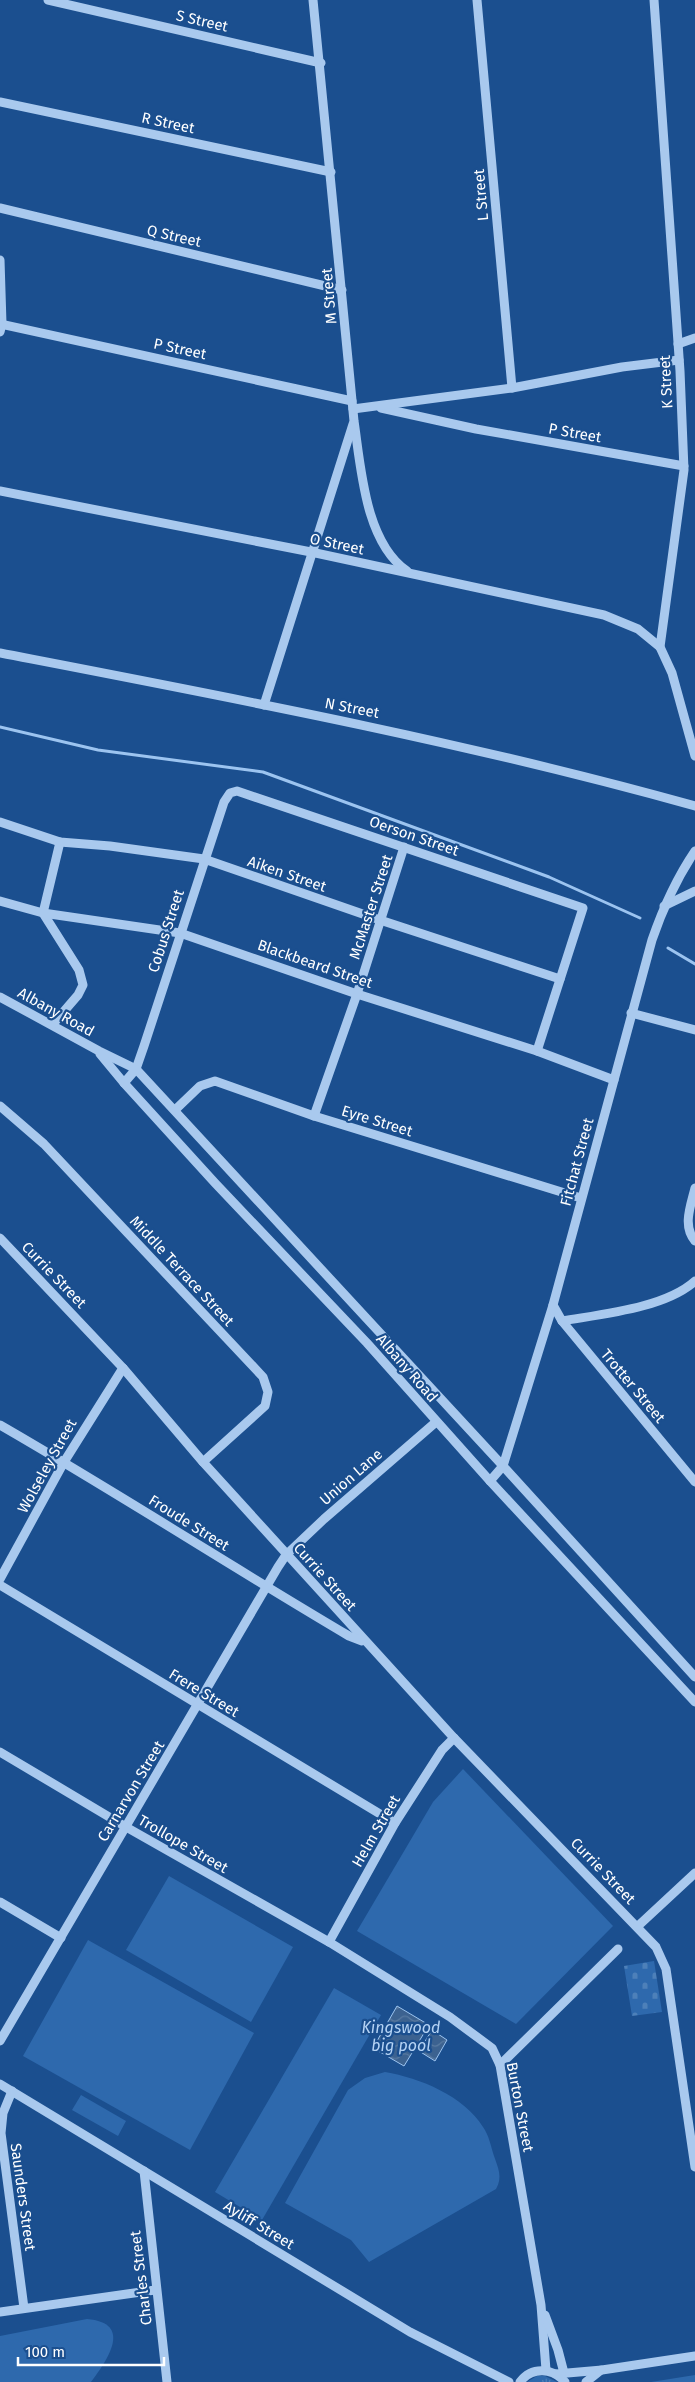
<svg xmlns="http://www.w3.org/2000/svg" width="695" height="2382" font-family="'Fira Sans',sans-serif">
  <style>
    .grass { fill: url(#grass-tufts) }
    .cemetery { fill: url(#cemetery-stones) }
    .park { fill: #2e69ad }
    .water { fill: url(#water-waves); stroke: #9cc4f0 }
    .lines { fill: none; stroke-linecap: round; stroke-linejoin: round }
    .stream { stroke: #9cc4f0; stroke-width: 3 }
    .minor { stroke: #a9c9ee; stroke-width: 9 }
    .labels { text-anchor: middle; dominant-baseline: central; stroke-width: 4.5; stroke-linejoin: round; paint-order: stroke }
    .street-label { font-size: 15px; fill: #fff; stroke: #1b4f8f }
    .water-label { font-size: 16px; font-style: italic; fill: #b5d3f5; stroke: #1b4f8f }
  </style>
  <defs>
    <pattern id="grass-tufts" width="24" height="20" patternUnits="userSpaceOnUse" patternTransform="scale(1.25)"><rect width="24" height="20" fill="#2e69ad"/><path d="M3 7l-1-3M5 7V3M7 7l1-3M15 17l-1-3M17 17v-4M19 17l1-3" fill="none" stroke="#4d80b9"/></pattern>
    <pattern id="cemetery-stones" width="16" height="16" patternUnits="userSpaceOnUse" patternTransform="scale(1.25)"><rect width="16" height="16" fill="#2e69ad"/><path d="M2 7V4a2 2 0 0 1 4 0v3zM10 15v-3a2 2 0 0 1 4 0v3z" fill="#4d80b9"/></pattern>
    <pattern id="water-waves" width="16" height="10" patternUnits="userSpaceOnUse" patternTransform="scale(1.25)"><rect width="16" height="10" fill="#3c6290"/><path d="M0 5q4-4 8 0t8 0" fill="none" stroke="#597aa1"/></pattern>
  </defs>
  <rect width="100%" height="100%" fill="#1b4f8f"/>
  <path class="grass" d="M 537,2376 L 545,2376 L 557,2382 L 527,2382 Z"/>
  <path class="cemetery" d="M 654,1961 L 662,2012 L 632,2016 L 624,1966 Z"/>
  <g class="park">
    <path d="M 463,1769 L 613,1926 L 516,2024 L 357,1931 L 433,1802 Z"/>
    <path d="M 169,1876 L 293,1947 L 251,2022 L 126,1950 Z"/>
    <path d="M 88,1940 L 254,2033 L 190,2150 L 23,2056 Z"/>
    <path d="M 334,1988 L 381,2015 L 262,2220 L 215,2192 Z"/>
    <path d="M 385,2072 C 420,2078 464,2096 483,2127 C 489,2135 491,2147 494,2156 C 498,2168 503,2177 496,2189 L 369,2262 L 351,2240 L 285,2203 L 348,2090 L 365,2078 Z"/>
    <path d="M 81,2095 L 126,2121 L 118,2136 L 72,2110 Z"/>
    <path d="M 87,2319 C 133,2323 108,2359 91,2382 L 0,2382 L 0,2336 Z"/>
    <path d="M 695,2375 L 695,2382 L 651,2382 Z"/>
  </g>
  <g class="water">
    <path d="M 397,2006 L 429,2025 L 404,2066 L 373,2048 Z"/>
    <path d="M 432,2030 L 447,2040 L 435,2061 L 419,2051 Z"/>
  </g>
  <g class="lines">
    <g class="stream">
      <path d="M 0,727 L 98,750 L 263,772 L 549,877 L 640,918"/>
      <path d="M 668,948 L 695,964"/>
    </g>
    <g class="minor">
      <path d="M 48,0 L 321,63"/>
      <path d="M 313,0 L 354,421 C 361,468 365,542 407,571"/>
      <path d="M 477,0 L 512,388"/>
      <path d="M 654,0 L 680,371 L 684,470 L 660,647 L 672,673 L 695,756"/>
      <path d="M 0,102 L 331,172"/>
      <path d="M 0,208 L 342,290"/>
      <path d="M 0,260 L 2,324 L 0,332"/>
      <path d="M 0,324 L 352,401"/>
      <path d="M 678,344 L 695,338"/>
      <path d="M 381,408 L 476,429 L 684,466"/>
      <path d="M 353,409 L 512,388 L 622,367 L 679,360"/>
      <path d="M 0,491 L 311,552 L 604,615 L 638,629 L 660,647"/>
      <path d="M 0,653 C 233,698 466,742 695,806"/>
      <path d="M 264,705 L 353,424"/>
      <path d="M 0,822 L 60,842 L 110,846 L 204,859 L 380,920 L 560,979"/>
      <path d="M 0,901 L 43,913 L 180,933 L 357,994 L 537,1051 L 614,1080"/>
      <path d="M 664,906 L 695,891"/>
      <path d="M 0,997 L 99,1051 L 136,1069 L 503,1466 L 695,1677"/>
      <path d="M 631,1013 L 695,1030"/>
      <path d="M 53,1024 L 78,995 L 83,985 L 79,970 L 43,913 L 60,842"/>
      <path d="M 100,1054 L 124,1083 L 215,1183 L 367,1343 L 490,1481 L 695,1702"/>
      <path d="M 124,1083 L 136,1069 L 144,1046 L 224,802 L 230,793 L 237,791 L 583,908 L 537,1051"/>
      <path d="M 0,1106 L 44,1144 L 263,1377 L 268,1392 L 265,1406 L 203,1462"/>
      <path d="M 175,1110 L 200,1086 L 215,1081 L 314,1116 L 581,1198"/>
      <path d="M 314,1116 L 357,994 L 404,847"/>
      <path d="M 695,1188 C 691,1205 682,1226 695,1241"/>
      <path d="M 0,1238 L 123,1368 L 203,1462 L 454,1738 L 656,1947 L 666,1969 L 695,2167"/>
      <path d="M 553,1305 L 562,1321 L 695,1482"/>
      <path d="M 562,1321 C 602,1314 665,1308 695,1281"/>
      <path d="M 0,1425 C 118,1493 232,1567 349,1636 L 362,1641"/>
      <path d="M 490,1481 L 503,1466 L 553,1305 L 652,940 C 663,908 676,879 695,851"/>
      <path d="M 0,1579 L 64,1462 L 123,1368"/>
      <path d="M 0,1585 L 395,1823"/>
      <path d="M 0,1752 L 126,1827 L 329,1942 L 450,2017 L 492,2048 L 500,2065 L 541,2305 L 546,2370"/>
      <path d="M 0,1902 L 61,1938"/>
      <path d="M 638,1926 L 695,1873"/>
      <path d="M 329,1942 L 395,1823 L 442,1750 L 454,1738"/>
      <path d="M 0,2041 L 278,1567 L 286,1555 L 324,1519 L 436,1422"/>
      <path d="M 500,2065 L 618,1949"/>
      <path d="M 0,2084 L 410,2332 L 509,2382"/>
      <path d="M 12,2091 L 3,2113 L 1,2133 L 24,2308"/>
      <path d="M 144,2171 L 167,2382"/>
      <path d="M 0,2312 L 155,2290"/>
      <path d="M 545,2315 L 558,2350 L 564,2373"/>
      <path d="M 556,2374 L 602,2370 L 695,2356"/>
      <path d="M 520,2382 C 532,2366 553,2368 565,2382"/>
      <path d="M 586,2382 L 601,2370"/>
    </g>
  </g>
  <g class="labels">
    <g class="street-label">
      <text transform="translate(202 21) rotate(13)">S Street</text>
      <text transform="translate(168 123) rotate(12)">R Street</text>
      <text transform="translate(481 195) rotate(-95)">L Street</text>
      <text transform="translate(174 236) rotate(13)">Q Street</text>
      <text transform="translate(329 296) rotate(-95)">M Street</text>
      <text transform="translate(180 349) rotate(12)">P Street</text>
      <text transform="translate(666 382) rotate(-93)">K Street</text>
      <text transform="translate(575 433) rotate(10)">P Street</text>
      <text transform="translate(337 544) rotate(12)">O Street</text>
      <text transform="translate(352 708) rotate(11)">N Street</text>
      <text transform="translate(414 836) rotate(19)">Oerson Street</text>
      <text transform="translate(287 874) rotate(19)">Aiken Street</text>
      <text transform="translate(371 907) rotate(-72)">McMaster Street</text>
      <text transform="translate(166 931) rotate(-72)">Cobus Street</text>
      <text transform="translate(315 964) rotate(19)">Blackbeard Street</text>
      <text transform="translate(56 1012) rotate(29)">Albany Road</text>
      <text transform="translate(377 1121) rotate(17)">Eyre Street</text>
      <text transform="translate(577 1162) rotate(-75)">Fitchat Street</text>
      <text transform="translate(182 1271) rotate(47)">Middle Terrace Street</text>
      <text transform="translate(54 1275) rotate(46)">Currie Street</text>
      <text transform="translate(407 1368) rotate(49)">Albany Road</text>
      <text transform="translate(633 1386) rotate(50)">Trotter Street</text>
      <text transform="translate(47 1466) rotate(-61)">Wolseley Street</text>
      <text transform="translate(351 1477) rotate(-41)">Union Lane</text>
      <text transform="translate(189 1523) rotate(32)">Froude Street</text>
      <text transform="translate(325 1577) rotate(48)">Currie Street</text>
      <text transform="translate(204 1693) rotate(31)">Frere Street</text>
      <text transform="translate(131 1791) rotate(-59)">Carnarvon Street</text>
      <text transform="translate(376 1831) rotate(-60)">Helm Street</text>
      <text transform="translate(183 1844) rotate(30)">Trollope Street</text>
      <text transform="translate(603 1871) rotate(46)">Currie Street</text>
      <text transform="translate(520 2107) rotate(79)">Burton Street</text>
      <text transform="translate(23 2197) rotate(82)">Saunders Street</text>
      <text transform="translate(259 2225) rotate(31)">Ayliff Street</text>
      <text transform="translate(141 2278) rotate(-97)">Charles Street</text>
    </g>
    <g class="water-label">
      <text x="401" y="2027">Kingswood<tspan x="401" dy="18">big pool</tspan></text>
    </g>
  </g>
  <path d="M18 2357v8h146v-8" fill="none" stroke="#ffffff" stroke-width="2.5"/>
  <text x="25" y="2357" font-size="15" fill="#ffffff" stroke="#1b4f8f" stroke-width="4" paint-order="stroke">100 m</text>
</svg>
